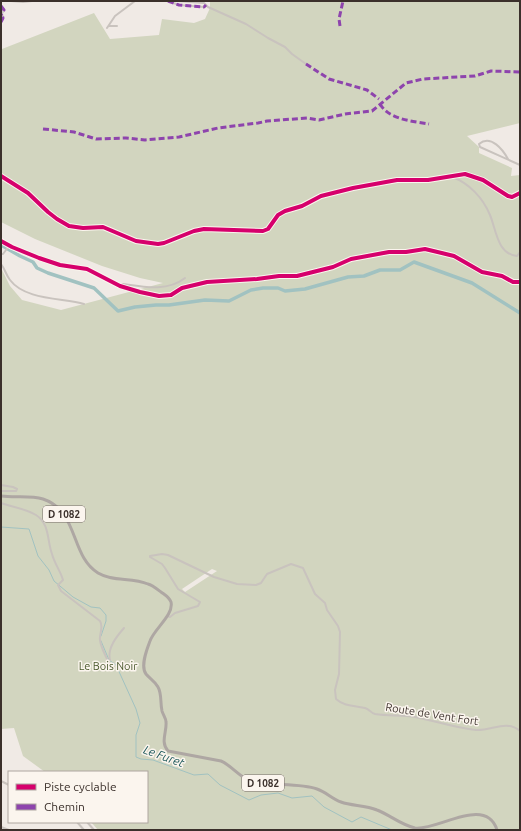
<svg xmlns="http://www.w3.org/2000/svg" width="521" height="831" font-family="Ubuntu,sans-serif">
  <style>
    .green { fill: #d2d5bf; fill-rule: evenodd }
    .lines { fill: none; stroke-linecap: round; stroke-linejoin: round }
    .stream { stroke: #a1c2c1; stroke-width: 1 }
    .river { stroke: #a1c2c1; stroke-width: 3.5 }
    .minor { stroke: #c9c3be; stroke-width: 2 }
    .major { stroke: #aea7a3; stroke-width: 3 }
    .quiet { stroke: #8e44ad; stroke-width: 3; stroke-dasharray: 6 3; stroke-linecap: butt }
    .cycleway-casing { stroke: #fbf5ee; stroke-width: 6 }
    .cycleway { stroke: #d6006c; stroke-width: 4 }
    .labels { text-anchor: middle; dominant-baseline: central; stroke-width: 3; stroke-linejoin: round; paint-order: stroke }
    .shield { fill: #fbf5ee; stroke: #756b66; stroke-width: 1 }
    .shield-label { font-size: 10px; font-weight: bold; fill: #3b302b }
    .park-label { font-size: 11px; fill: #4b5a2e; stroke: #fbf5ee }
    .street-label { font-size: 11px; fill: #3b302b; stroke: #fbf5ee }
    .water-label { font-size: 12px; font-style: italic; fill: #205b5d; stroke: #fbf5ee }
  </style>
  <rect width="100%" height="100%" fill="#f0eae5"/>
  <path class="green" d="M 210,1 L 520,1 L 520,123 L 467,136 L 479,147 L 479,153 L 512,168 L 511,176 L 520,175 L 520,830 L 98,830 L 91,822 L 147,822 L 147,772 L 45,772 L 23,756 L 14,728 L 1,729 L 1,268 L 10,286 L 22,300 L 61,310 L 163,283 L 140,278 L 102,266 L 35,239 L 1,222 L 1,49 L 2,49 L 94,13 L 110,39 L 159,35 L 162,19 L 194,23 L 205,19 L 210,8 ZM 212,569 L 217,571 L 185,592 L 182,589 Z"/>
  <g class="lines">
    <g class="stream">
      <path d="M 1,527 L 29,529 L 38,556 L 49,570 L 54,581 L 73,597 L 91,607 L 100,608 L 106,615 L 106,621 L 101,636"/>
      <path d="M 101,641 L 109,660 L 116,665 L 136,709 L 140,723 L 136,735 L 136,757 L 141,759 L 153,760 L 194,775 L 208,774 L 220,785 L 249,800 L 261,795 L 278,793 L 292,798 L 312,796 L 324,807 L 352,822 L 361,817 L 392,830"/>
      <path d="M 464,830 L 465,830"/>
    </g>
    <path class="river" d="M 1,245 L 20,256 L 33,262 L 37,268 L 48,273 L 94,288 L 118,311 L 135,307 L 156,305 L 169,305 L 205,300 L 229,301 L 251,290 L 263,288 L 278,288 L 285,291 L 305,289 L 348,277 L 364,276 L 380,270 L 400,270 L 414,262 L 472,283 L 520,313"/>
    <g class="minor">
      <path d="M 11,1 L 23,2 L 32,1"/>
      <path d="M 168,1 L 179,5 L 204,7 L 206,5"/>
      <path d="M 178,1 L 204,3 L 208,7 L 246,24 L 268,38 L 285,47 L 292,54 L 306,64"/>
      <path d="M 1,6 L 4,10 L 1,15"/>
      <path d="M 1,22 L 3,18 L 2,14"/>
      <path d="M 109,26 L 117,26"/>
      <path d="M 107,28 L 115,16 L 135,1"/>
      <path d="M 508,159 C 503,150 491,134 479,144 L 480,147 L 520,165"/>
      <path d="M 452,177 C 469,183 483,198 490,215 C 496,229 497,254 517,256 L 520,252"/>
      <path d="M 1,241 L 12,247 L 39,258 L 60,265 L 87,269 L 120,286 L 140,292 L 159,296 L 171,295 L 182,288 L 207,282 L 257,279 L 279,276 L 297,276 L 333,267 L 351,259 L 389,252 L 406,252 L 425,249 L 454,256 L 482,272 L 502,276 L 513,282 L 520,282"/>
      <path d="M 1,254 L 3,254 L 9,246"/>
      <path d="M 1,264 C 5,269 6,275 10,280 C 25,300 62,298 84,304"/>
      <path d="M 120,286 L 123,284 C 144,287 167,292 185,278"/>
      <path d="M 1,485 L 13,487 L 17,489 L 16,491 L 1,491"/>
      <path d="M 1,503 C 13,507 26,509 36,515 C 50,524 47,541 52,554 C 54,562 59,569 62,577 L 63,580 L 58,585 L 61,591 L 100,621 C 104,628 99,633 100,640 C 101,648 105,654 108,661 L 110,660 C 107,648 117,636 124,628"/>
      <path d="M 167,616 L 170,617 L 175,613 L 198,606 L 200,602 L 178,589 L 165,568 L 162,564 L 150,557 L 150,556 L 162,554 L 168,555 L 214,577 L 237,584 L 256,585 L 261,583 L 267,574 L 291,564 L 303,568 L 315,594 L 325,603 L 327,610 L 338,626 L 340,632 L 339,674 L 335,690 L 336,699 C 345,707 354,705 365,708 C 369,709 371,713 375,714 C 389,716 402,715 415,717 C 436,721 455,728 476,730 C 492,731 506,719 520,731"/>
      <path d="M 1,781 L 9,785"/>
      <path d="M 77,822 L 84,830"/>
      <path d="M 87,822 L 94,830"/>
      <path d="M 1,827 L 9,830"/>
    </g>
    <g class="major">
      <path d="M 1,176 L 28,193 L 48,212 L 57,219 L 69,226 L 83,228 L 103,227 L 136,241 L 158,244 L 164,243 L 194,231 L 204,229 L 263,231 L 268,229 L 278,215 L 285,211 L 302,206 L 321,196 L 353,188 L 397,180 L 428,180 L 465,174 L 483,180 L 508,196 L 512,197 L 520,193"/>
      <path d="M 1,496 C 15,498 30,495 43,499 C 79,511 70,556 98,573 C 113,582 132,577 148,584 C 152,585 157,589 161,592 C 165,595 169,597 171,602 C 174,615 154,629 150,641 C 147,649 140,666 146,674 C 150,679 155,681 158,687 C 162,694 160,702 162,711 C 163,715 166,718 166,722 C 167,732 160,742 168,751 L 221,761 C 233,766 240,779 254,782 C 273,786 300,783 317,789 C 326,792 332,799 341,802 C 352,806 365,805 377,810 C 390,815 401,825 415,828 C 437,831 486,795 497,830"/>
    </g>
    <g class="quiet">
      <path d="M 168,1 L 179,5 L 204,7 L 206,5"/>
      <path d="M 1,6 L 4,10 L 1,15"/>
      <path d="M 1,22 L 3,18 L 2,14"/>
      <path d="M 340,26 L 339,19 L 343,1"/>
      <path d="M 306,64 L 329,79 L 367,90 L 379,99"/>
      <path d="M 380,104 C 389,120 413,121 429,124"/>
      <path d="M 43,129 L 74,132 L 96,139 L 126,138 L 145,140 L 179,137 L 218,128 L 258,123 L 267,121 L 307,118 L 319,120 L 345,114 L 372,111 L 406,83 L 423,79 L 475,76 L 491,71 L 520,72"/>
    </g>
    <defs>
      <g id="cycleway">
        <path d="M 1,176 L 28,193 L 48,212 L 57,219 L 69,226 L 83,228 L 103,227 L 136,241 L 158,244 L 164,243 L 194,231 L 204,229 L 263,231 L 268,229 L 278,215 L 285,211 L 302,206 L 321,196 L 353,188 L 397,180 L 428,180 L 465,174 L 483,180 L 508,196 L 512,197 L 520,193"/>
        <path d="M 1,241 L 12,247 L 39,258 L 60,265 L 87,269 L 120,286 L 140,292 L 159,296 L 171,295 L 182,288 L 207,282 L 257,279 L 279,276 L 297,276 L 333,267 L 351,259 L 389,252 L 406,252 L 425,249 L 454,256 L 482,272 L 502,276 L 513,282 L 520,282"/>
      </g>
    </defs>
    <use href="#cycleway" class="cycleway-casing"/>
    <use href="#cycleway" class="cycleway"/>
  </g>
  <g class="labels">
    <g class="shield">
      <rect x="43" y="506" width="42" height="16" rx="3"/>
      <rect x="242" y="775" width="42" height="16" rx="3"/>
    </g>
    <g class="shield-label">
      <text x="64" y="514">D 1082</text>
      <text x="263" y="783">D 1082</text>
    </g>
    <g class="park-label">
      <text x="108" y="666">Le Bois Noir</text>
    </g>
    <g class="street-label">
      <text transform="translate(432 714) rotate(9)">Route de Vent Fort</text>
    </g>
    <g class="water-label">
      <text transform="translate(164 756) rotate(20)">Le Furet</text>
    </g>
  </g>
  <rect width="521" height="831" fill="none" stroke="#3b302b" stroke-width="4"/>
  <rect x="8" y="771" width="140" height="52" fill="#fbf5ee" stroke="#aea6a0"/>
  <rect x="16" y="784" width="20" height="6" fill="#d6006c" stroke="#aea6a0"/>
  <text x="44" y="791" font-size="12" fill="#3b302b">Piste cyclable</text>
  <rect x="16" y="804" width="20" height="6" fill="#8e44ad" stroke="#aea6a0"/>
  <text x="44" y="811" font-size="12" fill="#3b302b">Chemin</text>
</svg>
